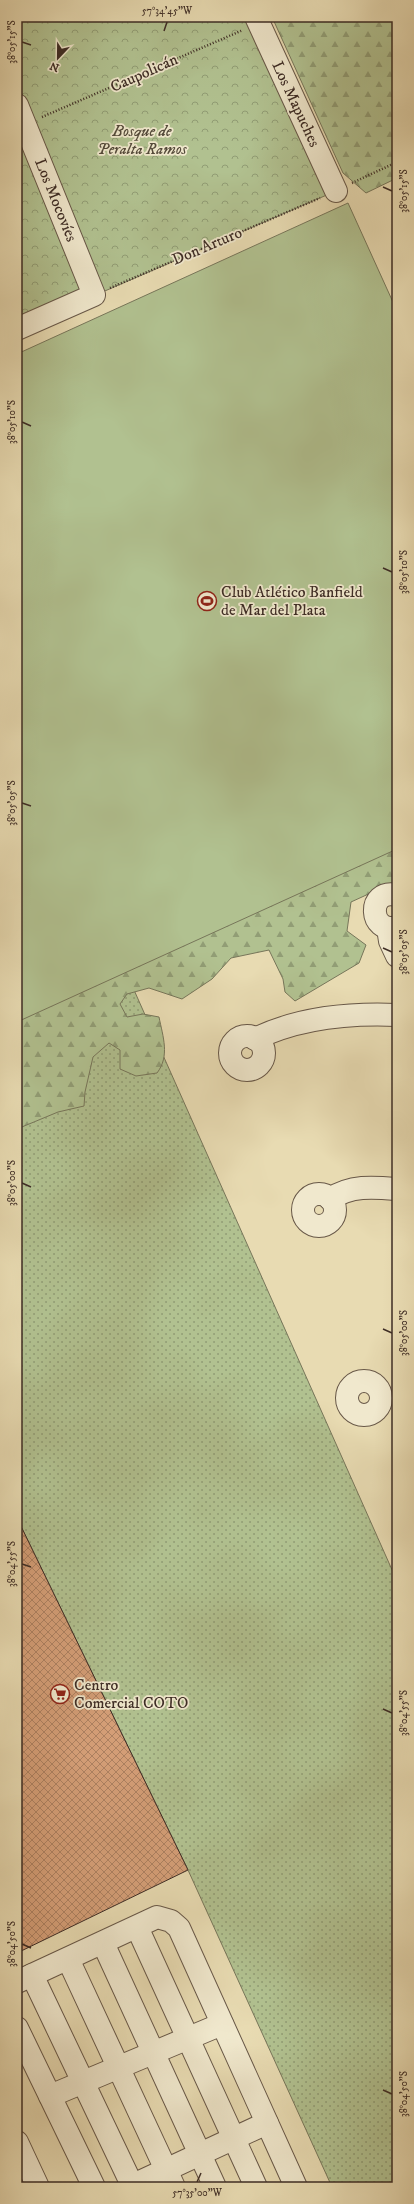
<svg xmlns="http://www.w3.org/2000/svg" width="414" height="2204" font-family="'IM FELL DW Pica',serif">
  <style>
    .grass { fill: url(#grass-dots); stroke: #77765a }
    .forest { fill: url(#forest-firs); stroke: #77765a }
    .park { fill: url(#park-crowns); stroke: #77765a }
    .pitch { fill: #b1c190; stroke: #77765a }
    .building { fill: url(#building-cross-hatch); stroke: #3d2c25 }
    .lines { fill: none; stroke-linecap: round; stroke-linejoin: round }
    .minor-casing { stroke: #685848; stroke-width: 24 }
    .path { stroke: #3d2c25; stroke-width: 2.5; stroke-dasharray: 1 2; stroke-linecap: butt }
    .minor { stroke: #f0e8cd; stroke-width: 22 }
    .ticks { fill: none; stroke: #3d2c25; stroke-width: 1.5 }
    .labels { text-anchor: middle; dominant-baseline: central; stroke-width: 3.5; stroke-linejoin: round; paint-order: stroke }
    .street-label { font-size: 16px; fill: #3d2c25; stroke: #f0e8cd }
    .park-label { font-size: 16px; font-style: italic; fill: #544a3a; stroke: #f0e8cd }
    .poi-label { font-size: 16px; fill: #3d2c25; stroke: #f0e8cd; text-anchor: start }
    .neatline { fill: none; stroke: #3d2c25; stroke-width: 1.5 }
    .ticks-label { font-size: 10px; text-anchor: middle; fill: #3d2c25 }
  </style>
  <defs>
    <pattern id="grass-dots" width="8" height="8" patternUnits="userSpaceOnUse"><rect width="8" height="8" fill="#b1c190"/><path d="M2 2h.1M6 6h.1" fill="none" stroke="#919d75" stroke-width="1.8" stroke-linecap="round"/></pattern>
    <pattern id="forest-firs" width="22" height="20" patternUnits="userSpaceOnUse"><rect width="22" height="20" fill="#b1c190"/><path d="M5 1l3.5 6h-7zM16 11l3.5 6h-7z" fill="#919d75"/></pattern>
    <pattern id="park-crowns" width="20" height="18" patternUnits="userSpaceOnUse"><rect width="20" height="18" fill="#b1c190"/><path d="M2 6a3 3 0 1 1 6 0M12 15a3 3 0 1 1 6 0" fill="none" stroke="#919d75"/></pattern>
    <pattern id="building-cross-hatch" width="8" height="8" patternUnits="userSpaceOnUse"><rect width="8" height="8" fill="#d49e77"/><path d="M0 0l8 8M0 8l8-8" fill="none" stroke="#ad8161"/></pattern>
  </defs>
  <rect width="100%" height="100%" fill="#e8dbb2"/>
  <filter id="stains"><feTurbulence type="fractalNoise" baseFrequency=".005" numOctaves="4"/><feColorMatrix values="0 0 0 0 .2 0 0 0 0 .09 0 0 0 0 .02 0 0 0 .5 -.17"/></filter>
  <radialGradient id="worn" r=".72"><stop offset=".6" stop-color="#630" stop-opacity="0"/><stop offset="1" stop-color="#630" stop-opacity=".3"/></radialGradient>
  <path class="grass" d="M 126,972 L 397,1581 L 397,2187 L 332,2187 L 188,1870 L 17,1518 L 17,1022 Z"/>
  <g class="forest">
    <path d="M 272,17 L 397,17 L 397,178 L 366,193 L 343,173 Z"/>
    <path d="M 397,839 L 397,881 L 351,902 L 347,931 L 366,945 L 359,963 L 295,1001 L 285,992 L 283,979 L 269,950 L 231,958 L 212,979 L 182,999 L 149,988 L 127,994 L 120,1004 L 127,1017 L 143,1014 L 159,1017 C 163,1037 170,1056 157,1073 L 136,1076 L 120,1069 L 120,1050 L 109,1043 L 93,1057 L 85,1092 L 84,1106 L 58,1112 L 17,1129 L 17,969 Z"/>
  </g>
  <path class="park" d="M 17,17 L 250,17 L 336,191 L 17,329 Z"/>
  <path class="pitch" d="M 348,203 L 397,311 L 397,849 L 17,1022 L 17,354 Z"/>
  <path class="building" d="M 17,1518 L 188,1870 L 17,1953 Z"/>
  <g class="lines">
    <defs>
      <g id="minor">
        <path d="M 256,17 L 336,191"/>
        <path d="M 17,105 L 94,295 L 17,329"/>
        <path d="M 397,895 C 366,888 369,935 397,927"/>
        <path d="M 388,928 L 390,941 L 397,956"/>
        <circle cx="247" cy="1053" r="17"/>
        <path d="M 255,1039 C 298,1018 350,1013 397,1015"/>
        <circle cx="319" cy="1210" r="16"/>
        <path d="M 330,1199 C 351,1185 373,1187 397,1189"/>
        <circle cx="364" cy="1398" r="17"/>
        <path d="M 137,1927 L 256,2187"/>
        <path d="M 103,1943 L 215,2187"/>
        <path d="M 68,1959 L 174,2187"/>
        <path d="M 32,1975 L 133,2187"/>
        <path d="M 17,1982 L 157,1917 L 171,1921 L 179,1928 L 296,2187"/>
        <path d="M 17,2028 L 94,2187"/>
        <path d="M 50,2096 L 222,2024"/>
        <path d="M 17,2142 L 38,2187"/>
        <path d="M 129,2187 L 267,2123"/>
      </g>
    </defs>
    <use href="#minor" class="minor-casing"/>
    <g class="path">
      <path d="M 42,117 L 243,30"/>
      <path d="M 352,183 L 397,162"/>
      <path d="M 110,288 L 320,198"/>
    </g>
    <use href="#minor" class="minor"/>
  </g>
  <path class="ticks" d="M 164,31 L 167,22M 22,42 L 31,45M 383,187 L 392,191M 22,422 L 31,426M 383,568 L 392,572M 22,803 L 31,806M 383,948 L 392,952M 22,1183 L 31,1187M 383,1329 L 392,1333M 22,1564 L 31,1567M 383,1709 L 392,1713M 22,1944 L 31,1948M 383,2090 L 392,2094M 197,2182 L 201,2173"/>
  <defs>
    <symbol id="stadium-ring" viewBox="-11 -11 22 22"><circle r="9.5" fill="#f0e8cd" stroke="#8f2418" stroke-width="1.5"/><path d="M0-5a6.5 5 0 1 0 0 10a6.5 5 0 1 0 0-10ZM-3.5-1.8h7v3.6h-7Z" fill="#8f2418"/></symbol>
    <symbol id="supermarket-ring" viewBox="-11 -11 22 22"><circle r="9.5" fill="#f0e8cd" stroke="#8f2418" stroke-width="1.5"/><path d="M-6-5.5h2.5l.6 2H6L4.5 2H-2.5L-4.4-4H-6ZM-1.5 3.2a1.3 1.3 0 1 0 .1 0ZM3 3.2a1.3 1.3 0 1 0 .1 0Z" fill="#8f2418"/></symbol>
  </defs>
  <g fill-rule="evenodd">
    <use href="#stadium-ring" x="196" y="590" width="22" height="22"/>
    <use href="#supermarket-ring" x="49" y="1683" width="22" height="22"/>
  </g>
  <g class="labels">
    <g class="street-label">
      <text transform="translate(144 73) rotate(-24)">Caupolicán</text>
      <text transform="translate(296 104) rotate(65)">Los Mapuches</text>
      <text transform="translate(56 200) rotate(68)">Los Mocovíes</text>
      <text transform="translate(207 246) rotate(-23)">Don Arturo</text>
    </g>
    <g class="park-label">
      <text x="142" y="131">Bosque de<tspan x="142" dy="18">Peralta Ramos</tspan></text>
    </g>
    <g class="poi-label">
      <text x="221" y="592">Club Atlético Banfield<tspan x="221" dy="18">de Mar del Plata</tspan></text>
      <text x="74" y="1685">Centro<tspan x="74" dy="18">Comercial COTO</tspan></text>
    </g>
  </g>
  <rect width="414" height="2204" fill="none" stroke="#e8dbb2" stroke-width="44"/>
  <g transform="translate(58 58) rotate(202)" stroke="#f0e8cd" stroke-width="3" paint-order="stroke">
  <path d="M0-3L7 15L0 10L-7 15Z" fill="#3d2c25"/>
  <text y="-6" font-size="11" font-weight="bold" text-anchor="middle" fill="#3d2c25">N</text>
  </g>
  <rect x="22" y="22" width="370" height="2160" class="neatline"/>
  <g class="ticks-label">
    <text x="167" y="14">57°34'45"W</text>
    <text transform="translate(11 42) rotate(-90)" y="4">38°05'15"S</text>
    <text transform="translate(403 191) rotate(-90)" y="4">38°05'15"S</text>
    <text transform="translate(11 422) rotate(-90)" y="4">38°05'10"S</text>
    <text transform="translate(403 572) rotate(-90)" y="4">38°05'10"S</text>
    <text transform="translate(11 803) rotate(-90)" y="4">38°05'05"S</text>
    <text transform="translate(403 952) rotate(-90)" y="4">38°05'05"S</text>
    <text transform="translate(11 1183) rotate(-90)" y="4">38°05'00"S</text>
    <text transform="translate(403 1333) rotate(-90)" y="4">38°05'00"S</text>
    <text transform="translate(11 1564) rotate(-90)" y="4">38°04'55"S</text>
    <text transform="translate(403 1713) rotate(-90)" y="4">38°04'55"S</text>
    <text transform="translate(11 1944) rotate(-90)" y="4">38°04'50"S</text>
    <text transform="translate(403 2094) rotate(-90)" y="4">38°04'50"S</text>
    <text x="197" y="2196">57°35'00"W</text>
  </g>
  <rect width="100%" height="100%" filter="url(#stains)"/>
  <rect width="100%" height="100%" fill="url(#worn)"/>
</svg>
